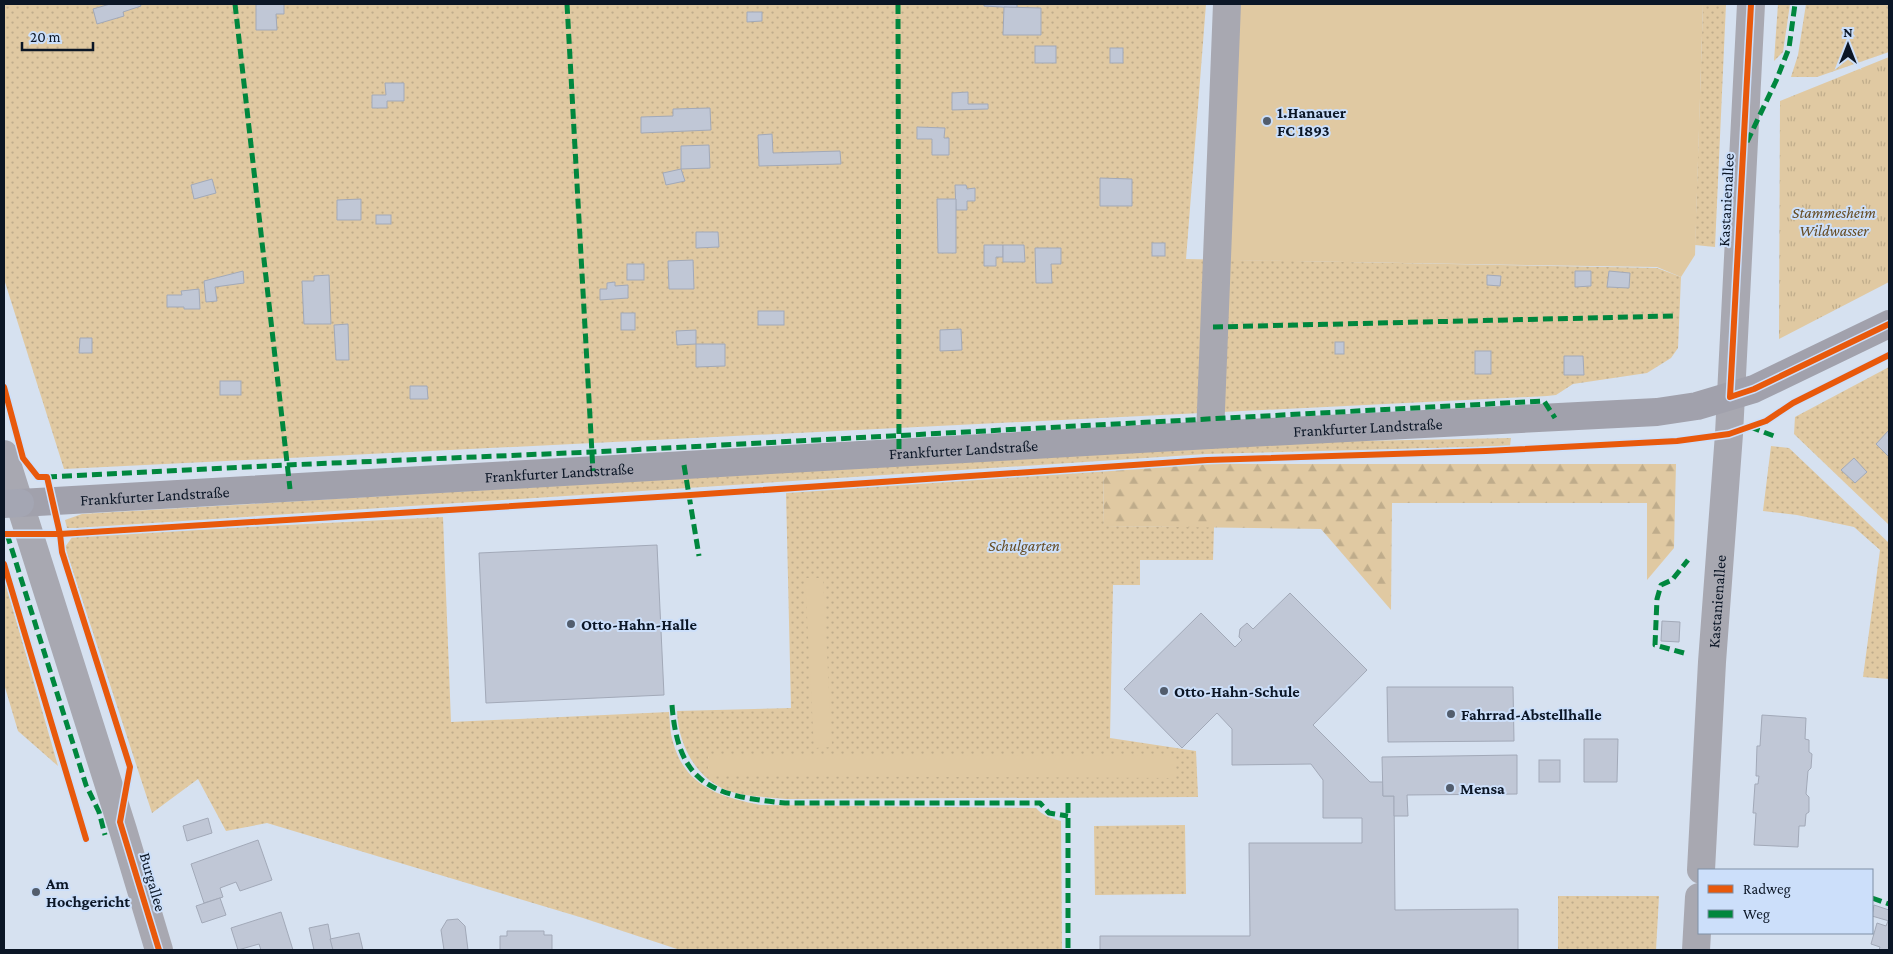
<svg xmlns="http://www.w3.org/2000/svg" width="1893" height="954" font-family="'Crimson Pro',serif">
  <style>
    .grass { fill: url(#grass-dots) }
    .forest { fill: url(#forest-firs) }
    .park { fill: url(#park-tufts) }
    .pitch { fill: #e0c9a2 }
    .building { fill: #c0c7d6; stroke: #a2a9b8 }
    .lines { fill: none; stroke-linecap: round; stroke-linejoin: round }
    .minor { stroke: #a8a8b1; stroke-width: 28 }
    .major { stroke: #a1a1ac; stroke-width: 28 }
    .highway { stroke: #a4a6b3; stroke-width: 28 }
    .quiet { stroke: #00873e; stroke-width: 5; stroke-dasharray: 10 5; stroke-linecap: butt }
    .cycleway-casing { stroke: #ccdffa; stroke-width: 9 }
    .cycleway { stroke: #e8590c; stroke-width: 6 }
    .poi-dot { fill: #525d6d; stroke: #ccdffa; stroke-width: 2 }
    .labels { text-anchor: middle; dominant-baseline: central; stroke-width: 4; stroke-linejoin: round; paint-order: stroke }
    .poi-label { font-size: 16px; font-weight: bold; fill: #0b1626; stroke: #ccdffa; text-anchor: start }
    .street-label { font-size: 16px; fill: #0b1626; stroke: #ccdffa }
    .park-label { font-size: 16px; font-style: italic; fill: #654b22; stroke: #ccdffa }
  </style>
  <defs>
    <pattern id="grass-dots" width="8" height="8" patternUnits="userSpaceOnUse" patternTransform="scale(1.25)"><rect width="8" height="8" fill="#e0c9a2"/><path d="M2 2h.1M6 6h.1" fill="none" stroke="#bfac8b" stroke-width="1.8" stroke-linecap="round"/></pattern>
    <pattern id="forest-firs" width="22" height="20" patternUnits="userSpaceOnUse" patternTransform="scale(1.25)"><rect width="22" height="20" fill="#e0c9a2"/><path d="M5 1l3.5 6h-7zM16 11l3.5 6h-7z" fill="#bfac8b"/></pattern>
    <pattern id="park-tufts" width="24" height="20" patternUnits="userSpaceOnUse" patternTransform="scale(1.25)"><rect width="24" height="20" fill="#e0c9a2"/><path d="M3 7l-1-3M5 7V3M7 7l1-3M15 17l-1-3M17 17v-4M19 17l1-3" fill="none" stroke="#bfac8b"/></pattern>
  </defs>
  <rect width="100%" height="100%" fill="#d6e1f0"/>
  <g class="grass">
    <path d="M 4,4 L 1206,4 L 1186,259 L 1657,268 L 1681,277 L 1678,348 L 1671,358 L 1647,373 L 1573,384 L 1556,395 L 1547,396 L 64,469 L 4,279 Z"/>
    <path d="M 1703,4 L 1726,4 L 1715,247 L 1695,245 Z"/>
    <path d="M 1778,4 L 1790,4 L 1783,52 L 1774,61 Z"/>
    <path d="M 1806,4 L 1889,4 L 1889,52 L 1817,77 L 1791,77 L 1798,55 Z"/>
    <path d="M 1889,367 L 1889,525 L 1794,434 L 1795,417 Z"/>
    <path d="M 1511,438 L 1510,446 L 1206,454 L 75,528 L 67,528 L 65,520 L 82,514 L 672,479 L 1211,444 Z"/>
    <path d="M 1771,446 L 1789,448 L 1889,543 L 1889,679 L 1863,677 L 1880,550 L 1854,527 L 1797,515 L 1763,511 Z"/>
    <path d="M 1103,471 L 1104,526 L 1214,527 L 1213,560 L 1140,560 L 1140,585 L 1113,585 L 1110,738 L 1196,751 L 1198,797 L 786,799 C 769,797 749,797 732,792 C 698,782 678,746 677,711 L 791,708 L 786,492 Z"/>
    <path d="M 443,517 L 451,722 L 669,712 C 670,722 670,733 673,742 C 685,787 721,797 761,805 L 1036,808 C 1043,816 1051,818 1061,821 L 1062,950 L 680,950 L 583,918 L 267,823 L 226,831 L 198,779 L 152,813 L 65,547 L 73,536 Z"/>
    <path d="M 4,578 L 58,766 L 18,731 L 4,684 Z"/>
    <path d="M 1185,825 L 1186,894 L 1095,895 L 1094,826 Z"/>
    <path d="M 1558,896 L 1659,896 L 1656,950 L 1558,950 Z"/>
  </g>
  <path class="forest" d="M 1199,464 L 1676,464 L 1674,548 L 1647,580 L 1647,503 L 1392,503 L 1391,610 L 1321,529 L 1104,526 L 1103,471 Z"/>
  <path class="park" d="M 1889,57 L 1889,282 L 1779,339 L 1780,101 Z"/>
  <g class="pitch">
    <path d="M 1232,4 L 1703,4 L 1695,255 L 1681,277 L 1657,267 L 1215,260 Z"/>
    <path d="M 805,578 L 823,578 L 832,747 L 814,748 Z"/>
    <path d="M 708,754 L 1176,756 L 1176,778 L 708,776 Z"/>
  </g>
  <g class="building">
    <path d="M 110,4 L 140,4 L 141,6 L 123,12 L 124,16 L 97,24 L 93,9 Z"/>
    <path d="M 256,4 L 284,4 L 284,14 L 276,14 L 277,30 L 256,30 Z"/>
    <path d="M 984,4 L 1017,4 L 1017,8 L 984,6 Z"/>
    <path d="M 1004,7 L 1041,8 L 1041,35 L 1003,35 Z"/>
    <path d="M 747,12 L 762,12 L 762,21 L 747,22 Z"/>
    <rect x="1035" y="46" width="21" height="17"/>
    <rect x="1110" y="48" width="13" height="15"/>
    <path d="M 385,83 L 404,83 L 404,101 L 387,101 L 387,108 L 372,108 L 372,95 L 386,95 Z"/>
    <path d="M 968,92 L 968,104 L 988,104 L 988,109 L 952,110 L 952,93 Z"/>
    <path d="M 710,108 L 711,130 L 641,133 L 641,117 L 673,116 L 673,109 Z"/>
    <path d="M 917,127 L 945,128 L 944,138 L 949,138 L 949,155 L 932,155 L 932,139 L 917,139 Z"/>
    <path d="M 772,134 L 773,153 L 840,151 L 841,164 L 759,166 L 758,135 Z"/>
    <path d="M 709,145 L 710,168 L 681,169 L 681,146 Z"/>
    <path d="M 681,169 L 685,181 L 666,185 L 663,173 Z"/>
    <path d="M 1100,178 L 1132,179 L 1132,206 L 1100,206 Z"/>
    <path d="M 212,179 L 216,193 L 194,199 L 191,185 Z"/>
    <path d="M 955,185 L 966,185 L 967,189 L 975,188 L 975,201 L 967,201 L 967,210 L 956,210 Z"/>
    <path d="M 361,199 L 361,220 L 337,220 L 337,200 Z"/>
    <path d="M 937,199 L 956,199 L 956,253 L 938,253 Z"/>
    <rect x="376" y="215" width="15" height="9"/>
    <path d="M 696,232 L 718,232 L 719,247 L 696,248 Z"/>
    <rect x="1152" y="243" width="13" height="13"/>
    <path d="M 984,245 L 1003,245 L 1003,257 L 996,257 L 996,266 L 984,266 Z"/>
    <path d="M 1003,245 L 1024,245 L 1025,262 L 1003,262 Z"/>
    <path d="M 1035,248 L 1061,248 L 1061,264 L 1051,264 L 1052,283 L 1036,283 Z"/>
    <path d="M 693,260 L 694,289 L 669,289 L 668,261 Z"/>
    <rect x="627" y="264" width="17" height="16"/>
    <path d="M 243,271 L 244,283 L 215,287 L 217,301 L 206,302 L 204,281 Z"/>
    <path d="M 1575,271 L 1591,271 L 1591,286 L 1575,287 Z"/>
    <path d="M 1609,271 L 1630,273 L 1629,288 L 1607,287 Z"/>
    <path d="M 329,275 L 331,324 L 304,324 L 302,281 L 314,281 L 314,276 Z"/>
    <path d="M 1487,275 L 1501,276 L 1500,286 L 1487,285 Z"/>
    <path d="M 615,282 L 615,286 L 628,285 L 628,298 L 600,300 L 600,289 L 607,289 L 607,283 Z"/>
    <path d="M 199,289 L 200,309 L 184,309 L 184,307 L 167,307 L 167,295 L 182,295 L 181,291 Z"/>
    <rect x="758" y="311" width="26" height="14"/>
    <rect x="621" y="313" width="14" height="17"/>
    <path d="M 348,324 L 349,360 L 336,360 L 334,325 Z"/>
    <path d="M 961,329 L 962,350 L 940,351 L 940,330 Z"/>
    <path d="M 696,330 L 696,344 L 677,345 L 676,331 Z"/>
    <path d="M 80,338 L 92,338 L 92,353 L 79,353 Z"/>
    <rect x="1335" y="342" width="9" height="12"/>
    <path d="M 696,344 L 725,344 L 725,366 L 696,367 Z"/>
    <rect x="1475" y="351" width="16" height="23"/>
    <path d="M 1564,356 L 1583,356 L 1584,375 L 1564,375 Z"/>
    <rect x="220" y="381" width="21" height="14"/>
    <path d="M 410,386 L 427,386 L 428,399 L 410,399 Z"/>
    <path d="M 1889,430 L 1889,457 L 1876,444 Z"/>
    <path d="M 1854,458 L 1867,472 L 1855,483 L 1841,470 Z"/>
    <path d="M 657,545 L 664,695 L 486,703 L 479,553 Z"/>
    <path d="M 1290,593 L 1367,670 L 1313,725 L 1370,782 L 1383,782 L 1383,796 L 1394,796 L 1395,910 L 1518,909 L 1518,950 L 1100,950 L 1100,936 L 1250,936 L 1249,843 L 1362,843 L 1362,818 L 1323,818 L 1323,780 L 1311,764 L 1232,765 L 1232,729 L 1217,713 L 1182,748 L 1124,689 L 1201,613 L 1235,647 L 1242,640 L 1239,637 L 1240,629 L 1247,623 L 1253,629 Z"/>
    <path d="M 1662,621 L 1680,622 L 1679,642 L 1661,641 Z"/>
    <path d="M 1387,687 L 1513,687 L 1514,741 L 1388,742 Z"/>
    <path d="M 1762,715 L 1806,718 L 1805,739 L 1809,740 L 1809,752 L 1812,754 L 1811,768 L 1808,771 L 1806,794 L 1809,797 L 1809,812 L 1806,814 L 1805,826 L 1799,826 L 1798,847 L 1754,845 L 1756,813 L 1753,813 L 1755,784 L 1758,784 L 1759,776 L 1756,776 L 1757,746 L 1760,746 Z"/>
    <path d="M 1584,739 L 1618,739 L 1617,782 L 1584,782 Z"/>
    <path d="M 1517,755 L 1517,794 L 1407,795 L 1408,816 L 1394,816 L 1394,796 L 1383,796 L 1382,757 Z"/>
    <rect x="1539" y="760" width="21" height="22"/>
    <path d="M 208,818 L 212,833 L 187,841 L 183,826 Z"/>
    <path d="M 258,840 L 272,880 L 240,891 L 236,882 L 220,888 L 223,897 L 204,903 L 191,864 Z"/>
    <path d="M 220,898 L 226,915 L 202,923 L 196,906 Z"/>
    <path d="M 1874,905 L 1889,910 L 1889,921 L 1872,916 Z"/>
    <path d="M 281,912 L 293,950 L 261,950 L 259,944 L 238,950 L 231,928 Z"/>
    <path d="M 458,919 L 465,926 L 468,950 L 444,950 L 441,930 L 447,920 Z"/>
    <path d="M 1888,921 L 1889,921 L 1889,950 L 1879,950 L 1880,947 L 1871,944 L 1877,923 L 1886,926 Z"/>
    <path d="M 328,924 L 333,950 L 314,950 L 309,928 Z"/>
    <path d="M 507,931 L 544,931 L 544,935 L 552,935 L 552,950 L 500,950 L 500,936 L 507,936 Z"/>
    <path d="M 359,933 L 363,950 L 333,950 L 330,939 Z"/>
  </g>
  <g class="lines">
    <g class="minor">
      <path d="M 1210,435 L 1227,4"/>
      <path d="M 4,454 L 123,830 L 159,950"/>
      <path id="s1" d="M 1701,870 L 1712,662 L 1729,434 L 1751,4"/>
      <path d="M 1696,950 L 1699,897"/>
    </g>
    <path class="major" id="s2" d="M 20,503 L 1210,435 L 1657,412 L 1697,406 L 1754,389 L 1889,324"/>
    <path class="highway" d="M 4,504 L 20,503"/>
    <g class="quiet">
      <path d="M 235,4 L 290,489"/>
      <path d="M 567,4 L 593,471"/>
      <path d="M 898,4 L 899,453"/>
      <path d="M 1747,142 L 1776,81 L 1789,48 L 1795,4"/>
      <path d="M 1213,327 L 1673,316"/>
      <path d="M 1750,427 L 1774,436"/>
      <path d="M 684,465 L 699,556"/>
      <path d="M 47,477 L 287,465 L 592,452 L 1544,401 L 1555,418"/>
      <path d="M 7,534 L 86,785 L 99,812 L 105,835"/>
      <path d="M 1684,653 L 1655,645 L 1657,599 L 1661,585 L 1672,580 L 1688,560"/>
      <path d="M 672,705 C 678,785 713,796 785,803 L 1040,803 L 1049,813 L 1068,816"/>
      <path d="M 1068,803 L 1068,950"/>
      <path d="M 1872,898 L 1889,904"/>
    </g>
    <defs>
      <g id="cycleway">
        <path d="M 1751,4 L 1730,397 L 1754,389 L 1889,324"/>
        <path d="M 4,387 L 23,458 L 38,477 L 47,477 L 60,534 L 62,552 L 130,767 L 120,822 L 159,950"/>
        <path d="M 4,534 L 60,534 L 690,495 L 1207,460 L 1486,451 L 1677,441 L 1729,434 L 1766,421 L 1793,403 L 1889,355"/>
        <path d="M 4,564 L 86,839"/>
      </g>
    </defs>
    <use href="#cycleway" class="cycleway-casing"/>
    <use href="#cycleway" class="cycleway"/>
  </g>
  <g class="poi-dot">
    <circle cx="1267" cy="121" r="5"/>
    <circle cx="571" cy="624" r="5"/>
    <circle cx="1164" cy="691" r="5"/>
    <circle cx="1451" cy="714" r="5"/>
    <circle cx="1450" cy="788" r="5"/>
    <circle cx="36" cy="892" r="5"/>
  </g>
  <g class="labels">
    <g class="poi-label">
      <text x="1277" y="112">1.Hanauer<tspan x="1277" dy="18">FC 1893</tspan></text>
      <text x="581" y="624">Otto-Hahn-Halle</text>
      <text x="1174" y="691">Otto-Hahn-Schule</text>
      <text x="1461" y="714">Fahrrad-Abstellhalle</text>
      <text x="1460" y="788">Mensa</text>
      <text x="46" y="883">Am<tspan x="46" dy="18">Hochgericht</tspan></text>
    </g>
    <g class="street-label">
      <text transform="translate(1726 200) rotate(-87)">Kastanienallee</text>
      <text stroke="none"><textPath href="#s2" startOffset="1350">Frankfurter Landstraße</textPath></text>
      <text stroke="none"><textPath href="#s2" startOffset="945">Frankfurter Landstraße</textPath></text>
      <text stroke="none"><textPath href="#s2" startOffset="540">Frankfurter Landstraße</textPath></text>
      <text stroke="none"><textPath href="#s2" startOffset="135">Frankfurter Landstraße</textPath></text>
      <text stroke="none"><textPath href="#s1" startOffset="269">Kastanienallee</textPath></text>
      <text transform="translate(153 882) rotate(74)">Burgallee</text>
    </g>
    <g class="park-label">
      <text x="1834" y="212">Stammesheim<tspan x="1834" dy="18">Wildwasser</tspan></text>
      <text x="1024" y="545">Schulgarten</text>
    </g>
  </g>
  <rect width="1893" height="954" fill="none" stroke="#0b1626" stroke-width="10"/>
  <rect x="1698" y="869" width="175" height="65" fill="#ccdffa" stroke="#7f8fa5"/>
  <rect x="1708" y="885" width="25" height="8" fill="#e8590c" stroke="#7f8fa5"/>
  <text x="1743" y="894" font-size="15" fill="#0b1626">Radweg</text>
  <rect x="1708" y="910" width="25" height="8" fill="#00873e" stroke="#7f8fa5"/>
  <text x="1743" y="919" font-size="15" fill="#0b1626">Weg</text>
  <g transform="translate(1848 45)" stroke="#ccdffa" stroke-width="4" paint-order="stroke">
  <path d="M0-4L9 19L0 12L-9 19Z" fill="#0b1626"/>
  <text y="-8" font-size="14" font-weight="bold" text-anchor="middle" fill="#0b1626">N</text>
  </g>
  <path d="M22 42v8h71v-8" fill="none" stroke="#0b1626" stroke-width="2.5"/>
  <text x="30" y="42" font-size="15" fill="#0b1626" stroke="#ccdffa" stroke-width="4" paint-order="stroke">20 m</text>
</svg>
